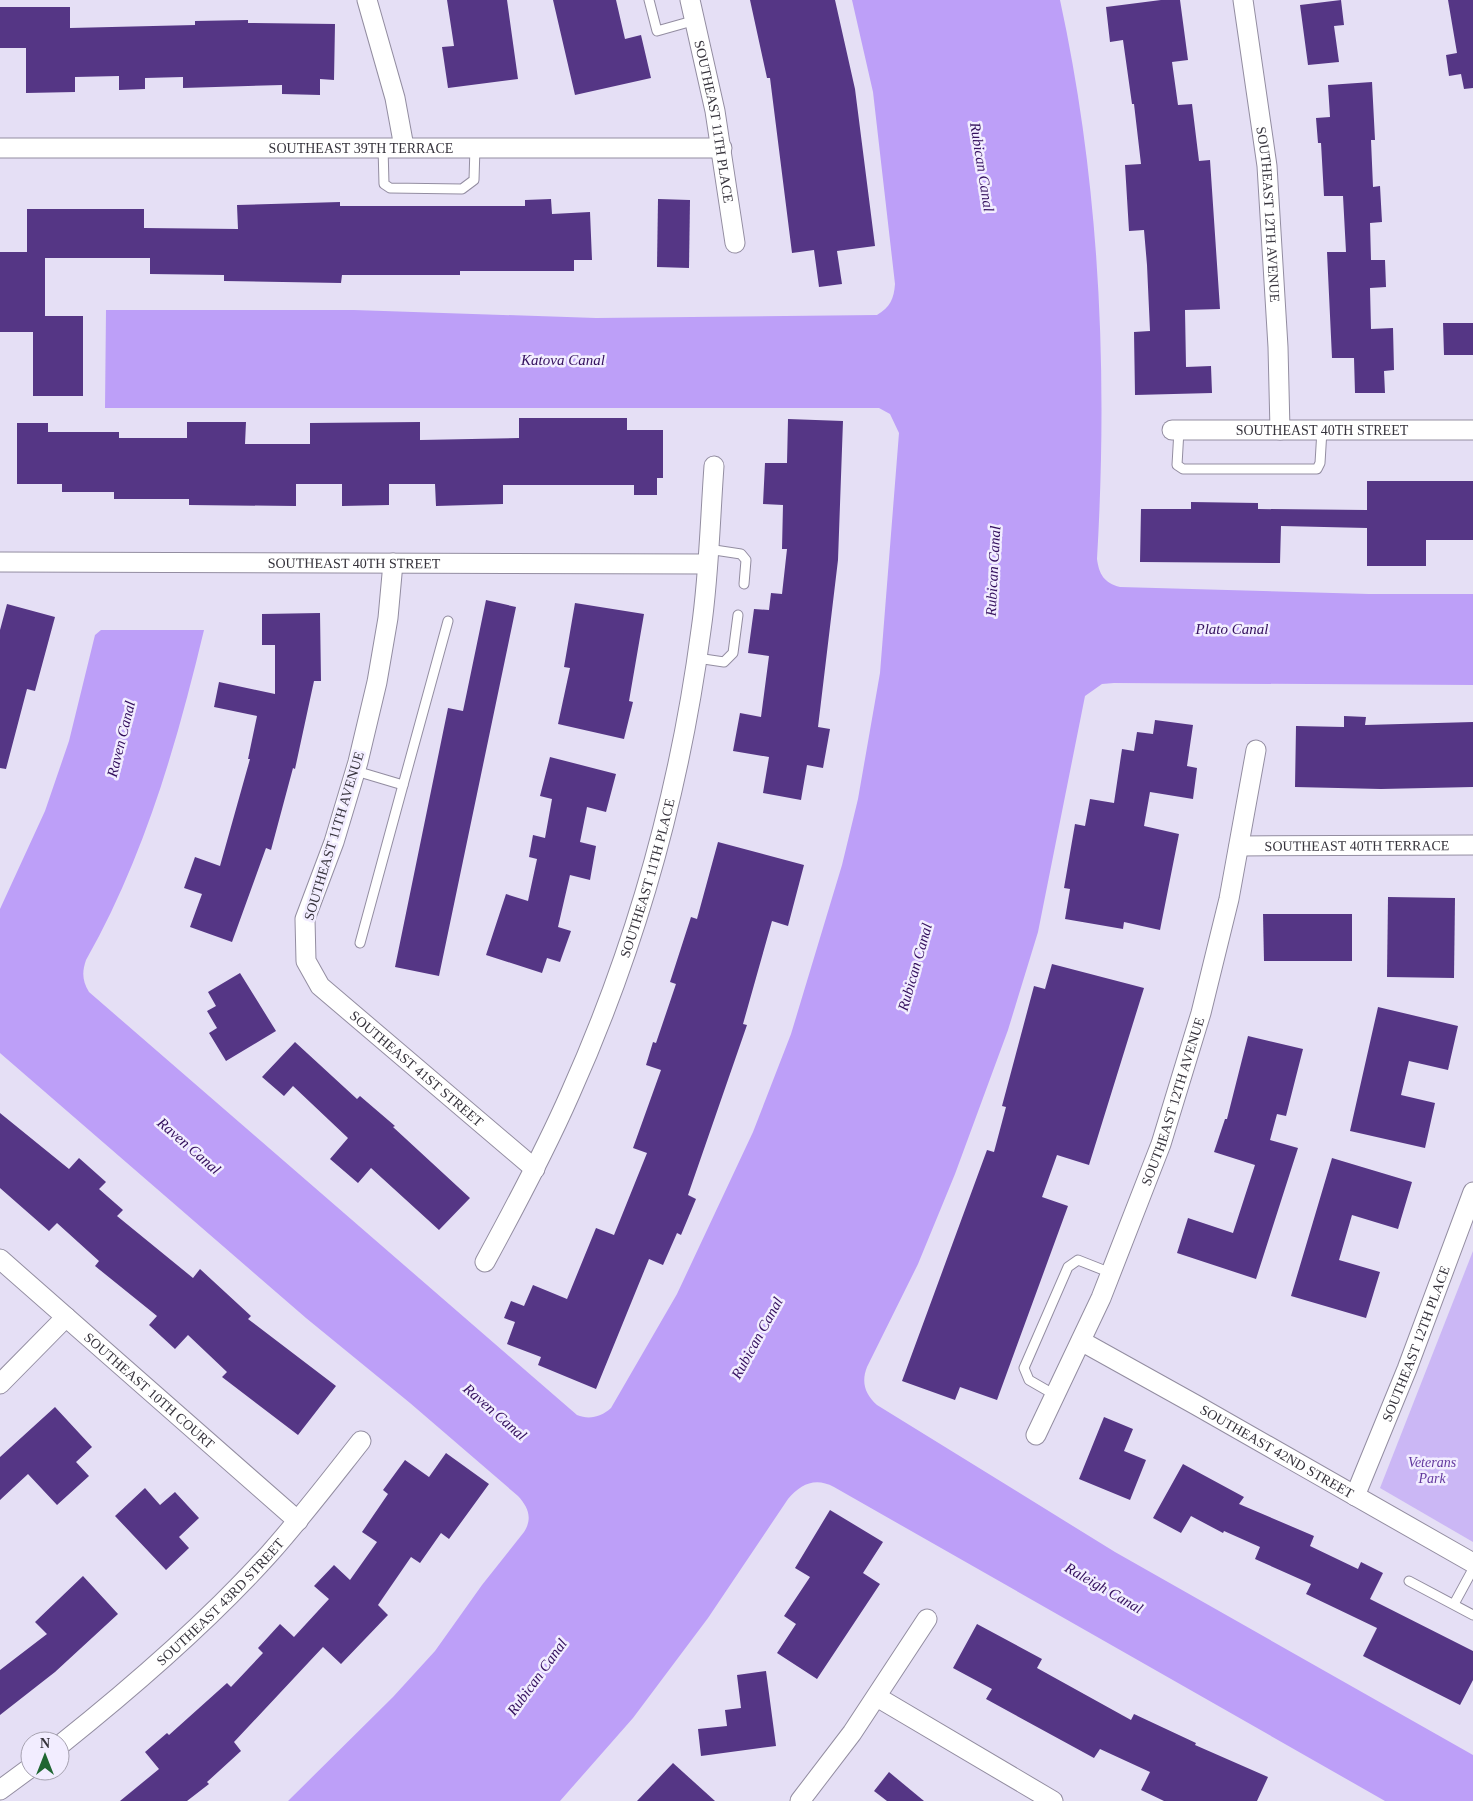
<svg xmlns="http://www.w3.org/2000/svg" width="1473" height="1801" font-family="Georgia,serif">
  <style>
    .green { fill: #cbb7f5 }
    .water { fill: #bd9ff8 }
    .building { fill: #553685 }
    .lines { fill: none; stroke-linecap: round; stroke-linejoin: round }
    .lane-casing { stroke: #938da1; stroke-width: 11 }
    .street-casing { stroke: #938da1; stroke-width: 21 }
    .lane { stroke: #fff; stroke-width: 9 }
    .street { stroke: #fff; stroke-width: 19 }
    .labels { text-anchor: middle; dominant-baseline: central; stroke-width: 5; stroke-linejoin: round; paint-order: stroke }
    .street-label { font-size: 14px; fill: #36333c; stroke: #f2edff }
    .park-label { font-size: 14px; font-style: italic; fill: #62389e; stroke: #f2edff }
    .water-label { font-size: 15px; font-style: italic; fill: #34105e; stroke: #f2edff }
  </style>
  <rect width="100%" height="100%" fill="#e5dff5"/>
  <path class="green" d="M 1473,1251 L 1473,1542 L 1380,1488 Z"/>
  <path class="water" d="M 852,0 L 1060,0 C 1100,184 1108,372 1097,559 C 1099,574 1104,583 1120,587 L 1369,594 L 1473,594 L 1473,685 L 1114,683 L 1102,684 L 1085,696 L 1038,932 L 1008,1030 L 955,1174 L 918,1264 L 867,1367 C 861,1382 865,1394 877,1405 L 1115,1552 L 1473,1755 L 1473,1801 L 1385,1801 L 834,1487 C 815,1477 801,1484 788,1499 L 708,1618 L 633,1718 L 560,1801 L 288,1801 L 393,1697 L 435,1651 L 482,1585 L 524,1532 C 533,1518 528,1507 518,1496 L 410,1403 L 306,1318 L 0,1053 L 0,909 L 45,811 L 69,741 L 95,635 L 101,630 L 204,630 C 177,743 144,858 86,960 C 82,972 82,980 89,992 L 577,1415 C 589,1420 601,1417 611,1408 L 677,1294 L 753,1132 L 791,1034 L 842,865 L 858,799 L 880,673 L 899,433 L 890,414 L 879,408 L 105,408 L 106,310 L 354,310 L 596,318 L 877,315 C 890,307 894,299 895,284 L 873,92 Z"/>
  <g class="building">
    <path d="M 447,0 L 507,0 L 518,79 L 448,88 L 442,47 L 454,46 Z"/>
    <path d="M 553,0 L 616,0 L 625,39 L 641,35 L 651,78 L 575,95 Z"/>
    <path d="M 750,0 L 835,0 L 855,89 L 875,246 L 837,251 L 842,284 L 819,287 L 814,250 L 792,253 L 770,78 L 767,78 Z"/>
    <path d="M 1161,0 L 1180,0 L 1188,60 L 1172,62 L 1178,105 L 1192,104 L 1199,161 L 1210,160 L 1220,309 L 1185,310 L 1186,367 L 1211,366 L 1212,393 L 1135,395 L 1134,332 L 1150,331 L 1147,265 L 1144,230 L 1129,231 L 1125,165 L 1141,164 L 1134,104 L 1132,104 L 1123,40 L 1110,42 L 1106,7 Z"/>
    <path d="M 1341,0 L 1344,25 L 1334,26 L 1339,62 L 1308,65 L 1300,5 Z"/>
    <path d="M 1448,0 L 1473,0 L 1473,88 L 1464,89 L 1461,74 L 1449,76 L 1446,55 L 1457,53 Z"/>
    <path d="M 0,7 L 70,7 L 70,28 L 195,25 L 195,21 L 248,20 L 248,23 L 335,24 L 334,80 L 320,79 L 320,95 L 282,94 L 282,85 L 183,88 L 183,77 L 145,78 L 145,89 L 119,90 L 119,76 L 75,77 L 75,92 L 26,93 L 26,48 L 0,48 Z"/>
    <path d="M 1372,82 L 1375,140 L 1371,140 L 1373,187 L 1380,186 L 1382,222 L 1370,223 L 1371,260 L 1385,260 L 1386,287 L 1370,288 L 1371,329 L 1393,328 L 1394,370 L 1384,371 L 1385,393 L 1355,393 L 1354,358 L 1332,358 L 1327,252 L 1346,252 L 1343,196 L 1324,196 L 1321,143 L 1318,143 L 1316,118 L 1330,117 L 1328,85 Z"/>
    <path d="M 551,199 L 552,214 L 590,212 L 592,260 L 574,260 L 574,271 L 460,271 L 460,275 L 342,275 L 341,283 L 224,281 L 224,275 L 150,274 L 150,258 L 45,258 L 45,316 L 83,316 L 83,396 L 33,396 L 33,332 L 0,332 L 0,252 L 27,252 L 27,209 L 144,209 L 144,228 L 238,229 L 237,205 L 340,202 L 340,206 L 525,206 L 525,200 Z"/>
    <path d="M 658,199 L 690,200 L 689,268 L 657,267 Z"/>
    <path d="M 1443,323 L 1473,323 L 1473,355 L 1444,355 Z"/>
    <path d="M 519,418 L 627,418 L 627,430 L 663,430 L 663,478 L 657,478 L 657,495 L 634,495 L 634,485 L 503,485 L 503,504 L 436,506 L 435,484 L 389,484 L 389,505 L 342,506 L 342,484 L 296,484 L 296,506 L 189,505 L 189,499 L 114,499 L 114,492 L 62,492 L 62,484 L 17,484 L 17,423 L 48,423 L 48,432 L 119,432 L 119,438 L 187,438 L 187,422 L 246,422 L 245,444 L 310,444 L 310,423 L 420,422 L 420,440 L 519,438 Z"/>
    <path d="M 788,419 L 843,421 L 838,560 L 818,727 L 830,729 L 823,768 L 807,765 L 801,800 L 763,793 L 769,757 L 733,751 L 740,713 L 761,717 L 769,656 L 748,653 L 754,609 L 769,610 L 771,593 L 782,594 L 787,549 L 782,549 L 783,505 L 763,504 L 765,463 L 787,463 Z"/>
    <path d="M 1367,481 L 1473,481 L 1473,540 L 1426,540 L 1426,566 L 1367,566 L 1367,528 L 1281,526 L 1280,563 L 1140,562 L 1141,509 L 1191,509 L 1191,502 L 1258,503 L 1258,509 L 1367,510 Z"/>
    <path d="M 486,600 L 516,607 L 439,976 L 395,967 L 448,708 L 463,711 Z"/>
    <path d="M 575,603 L 644,614 L 629,701 L 633,702 L 624,739 L 558,724 L 570,668 L 564,667 Z"/>
    <path d="M 7,604 L 55,617 L 35,691 L 27,689 L 6,769 L 0,768 L 0,630 Z"/>
    <path d="M 320,613 L 321,681 L 314,681 L 295,769 L 293,768 L 271,850 L 266,848 L 232,942 L 190,927 L 202,894 L 184,888 L 195,857 L 220,866 L 250,759 L 248,759 L 257,716 L 214,707 L 219,682 L 275,694 L 275,645 L 262,645 L 262,614 Z"/>
    <path d="M 1344,716 L 1366,717 L 1365,725 L 1473,722 L 1473,787 L 1381,789 L 1295,787 L 1296,726 L 1344,727 Z"/>
    <path d="M 1155,720 L 1193,725 L 1187,766 L 1197,768 L 1193,799 L 1150,792 L 1144,826 L 1179,834 L 1160,930 L 1124,922 L 1123,929 L 1065,919 L 1070,889 L 1064,888 L 1075,824 L 1085,826 L 1090,799 L 1114,803 L 1122,749 L 1134,751 L 1137,732 L 1153,734 Z"/>
    <path d="M 550,757 L 616,774 L 606,812 L 587,807 L 580,842 L 596,846 L 590,880 L 570,875 L 558,927 L 571,931 L 560,962 L 547,958 L 542,973 L 486,955 L 506,894 L 528,901 L 537,859 L 529,857 L 533,835 L 545,838 L 552,799 L 540,796 Z"/>
    <path d="M 718,842 L 804,865 L 788,926 L 772,921 L 743,1024 L 747,1025 L 688,1195 L 696,1199 L 681,1235 L 677,1233 L 663,1265 L 649,1259 L 596,1389 L 538,1365 L 541,1357 L 507,1344 L 515,1322 L 504,1318 L 511,1301 L 524,1306 L 533,1285 L 567,1299 L 596,1228 L 614,1235 L 647,1153 L 633,1148 L 661,1070 L 646,1065 L 653,1042 L 656,1043 L 676,984 L 670,982 L 691,917 L 697,919 Z"/>
    <path d="M 1388,897 L 1455,898 L 1454,978 L 1387,977 Z"/>
    <path d="M 1263,914 L 1352,914 L 1352,961 L 1264,961 Z"/>
    <path d="M 1052,964 L 1144,988 L 1089,1165 L 1057,1155 L 1042,1197 L 1068,1206 L 997,1400 L 960,1387 L 955,1400 L 902,1381 L 987,1150 L 994,1152 L 1006,1107 L 1002,1106 L 1034,986 L 1045,989 Z"/>
    <path d="M 240,973 L 276,1031 L 226,1061 L 209,1033 L 217,1028 L 207,1011 L 216,1006 L 208,992 Z"/>
    <path d="M 1378,1007 L 1458,1026 L 1448,1070 L 1409,1061 L 1401,1095 L 1435,1103 L 1425,1148 L 1350,1131 Z"/>
    <path d="M 1248,1036 L 1303,1049 L 1286,1116 L 1277,1114 L 1270,1140 L 1298,1148 L 1256,1279 L 1177,1253 L 1188,1218 L 1233,1233 L 1255,1165 L 1214,1152 L 1225,1119 L 1227,1119 Z"/>
    <path d="M 295,1042 L 357,1099 L 360,1096 L 395,1126 L 393,1127 L 470,1198 L 439,1230 L 371,1168 L 358,1183 L 330,1159 L 348,1138 L 293,1086 L 284,1096 L 262,1077 Z"/>
    <path d="M 0,1113 L 69,1169 L 79,1158 L 106,1182 L 99,1189 L 123,1210 L 117,1216 L 193,1278 L 200,1269 L 251,1316 L 248,1319 L 336,1386 L 298,1435 L 222,1377 L 227,1372 L 188,1335 L 175,1349 L 149,1325 L 157,1316 L 95,1266 L 99,1261 L 57,1223 L 49,1231 L 0,1188 Z"/>
    <path d="M 1332,1158 L 1412,1182 L 1398,1229 L 1352,1215 L 1339,1260 L 1380,1272 L 1366,1318 L 1291,1296 Z"/>
    <path d="M 55,1407 L 92,1447 L 76,1462 L 89,1476 L 57,1505 L 28,1474 L 0,1500 L 0,1457 Z"/>
    <path d="M 1104,1417 L 1133,1429 L 1124,1451 L 1146,1460 L 1130,1500 L 1079,1479 Z"/>
    <path d="M 446,1453 L 489,1484 L 449,1539 L 441,1533 L 420,1563 L 411,1557 L 378,1605 L 388,1615 L 341,1664 L 323,1647 L 234,1742 L 241,1751 L 207,1782 L 209,1784 L 187,1801 L 120,1801 L 159,1769 L 145,1752 L 167,1733 L 169,1735 L 227,1683 L 231,1687 L 263,1653 L 258,1648 L 280,1624 L 294,1637 L 329,1599 L 314,1586 L 334,1565 L 350,1580 L 377,1542 L 362,1532 L 388,1494 L 383,1490 L 405,1460 L 429,1477 Z"/>
    <path d="M 1183,1464 L 1244,1497 L 1239,1504 L 1314,1536 L 1310,1546 L 1358,1569 L 1361,1562 L 1383,1573 L 1370,1599 L 1473,1651 L 1473,1680 L 1460,1705 L 1363,1656 L 1377,1628 L 1306,1594 L 1311,1584 L 1255,1559 L 1260,1547 L 1224,1531 L 1223,1533 L 1191,1516 L 1181,1533 L 1153,1518 Z"/>
    <path d="M 145,1488 L 160,1505 L 175,1492 L 199,1518 L 179,1537 L 189,1548 L 166,1570 L 115,1516 Z"/>
    <path d="M 830,1510 L 883,1542 L 863,1573 L 880,1584 L 817,1679 L 777,1653 L 796,1624 L 784,1616 L 810,1577 L 795,1568 Z"/>
    <path d="M 83,1576 L 118,1614 L 55,1672 L 0,1715 L 0,1670 L 47,1634 L 35,1622 Z"/>
    <path d="M 977,1624 L 1042,1659 L 1037,1668 L 1131,1720 L 1134,1714 L 1196,1743 L 1195,1745 L 1268,1777 L 1257,1801 L 1164,1801 L 1141,1790 L 1150,1772 L 1100,1749 L 1094,1758 L 986,1699 L 992,1689 L 953,1668 Z"/>
    <path d="M 766,1671 L 776,1746 L 701,1756 L 698,1729 L 727,1726 L 725,1710 L 741,1708 L 737,1675 Z"/>
    <path d="M 673,1763 L 715,1801 L 637,1801 Z"/>
    <path d="M 889,1772 L 924,1801 L 887,1801 L 874,1791 Z"/>
  </g>
  <g class="lines">
    <defs>
      <g id="lane">
        <path d="M 649,0 L 657,31 L 696,20"/>
        <path d="M 383,147 L 384,184 L 390,188 L 462,189 L 474,180 L 475,147"/>
        <path d="M 1179,430 L 1177,465 L 1183,469 L 1317,469 L 1320,463 L 1322,430"/>
        <path d="M 708,549 L 741,554 L 746,560 L 744,584"/>
        <path d="M 697,658 L 724,662 L 733,653 L 738,615"/>
        <path d="M 356,771 L 403,785 L 448,621"/>
        <path d="M 360,943 L 403,785"/>
        <path d="M 1055,1395 L 1029,1380 L 1024,1368 L 1068,1267 L 1078,1260 L 1111,1273"/>
        <path d="M 1409,1581 L 1473,1615"/>
        <path d="M 1454,1604 L 1473,1569"/>
      </g>
      <g id="street">
        <path d="M 367,0 L 395,98 L 404,147"/>
        <path id="s1" d="M 690,0 L 715,111 L 735,243"/>
        <path id="s2" d="M 1243,0 L 1267,166 L 1278,347 L 1280,430"/>
        <path id="s3" d="M 0,148 L 722,148"/>
        <path id="s4" d="M 1172,430 L 1473,430"/>
        <path id="s5" d="M 0,562 L 707,564"/>
        <path id="s6" d="M 393,563 L 388,618 L 377,682 L 358,762 L 334,842 L 305,919 L 306,961 L 320,986 L 535,1169"/>
        <path id="s7" d="M 1239,846 L 1473,845"/>
        <path id="s8" d="M 0,1259 L 298,1521"/>
        <path id="s9" d="M 485,1262 C 515,1207 545,1151 570,1094 C 636,947 680,789 701,630 C 709,576 710,521 714,466"/>
        <path id="s10" d="M 1081,1341 L 1196,1405 L 1473,1563"/>
        <path d="M 0,1384 L 66,1317"/>
        <path id="s11" d="M 1036,1435 L 1101,1298 L 1161,1144 L 1201,1013 L 1229,899 L 1256,750"/>
        <path id="s12" d="M 1355,1496 L 1407,1369 L 1473,1192"/>
        <path d="M 877,1697 L 1053,1801"/>
        <path id="s13" d="M 60,1745 C 134,1686 207,1623 270,1553 C 302,1517 331,1479 361,1441"/>
        <path d="M 0,1790 L 30,1768"/>
        <path d="M 800,1801 L 852,1733 L 927,1619"/>
      </g>
    </defs>
    <use href="#lane" class="lane-casing"/>
    <use href="#street" class="street-casing"/>
    <use href="#lane" class="lane"/>
    <use href="#street" class="street"/>
  </g>
  <g class="labels">
    <g class="street-label">
      <text stroke="none"><textPath href="#s1" startOffset="124">SOUTHEAST 11TH PLACE</textPath></text>
      <text stroke="none"><textPath href="#s3" startOffset="361">SOUTHEAST 39TH TERRACE</textPath></text>
      <text stroke="none"><textPath href="#s2" startOffset="216">SOUTHEAST 12TH AVENUE</textPath></text>
      <text stroke="none"><textPath href="#s4" startOffset="150">SOUTHEAST 40TH STREET</textPath></text>
      <text stroke="none"><textPath href="#s5" startOffset="354">SOUTHEAST 40TH STREET</textPath></text>
      <text transform="translate(334 836) rotate(-73)">SOUTHEAST 11TH AVENUE</text>
      <text stroke="none"><textPath href="#s7" startOffset="118">SOUTHEAST 40TH TERRACE</textPath></text>
      <text stroke="none"><textPath href="#s9" startOffset="418">SOUTHEAST 11TH PLACE</textPath></text>
      <text stroke="none"><textPath href="#s6" startOffset="566">SOUTHEAST 41ST STREET</textPath></text>
      <text stroke="none"><textPath href="#s11" startOffset="361">SOUTHEAST 12TH AVENUE</textPath></text>
      <text stroke="none"><textPath href="#s12" startOffset="164">SOUTHEAST 12TH PLACE</textPath></text>
      <text stroke="none"><textPath href="#s8" startOffset="199">SOUTHEAST 10TH COURT</textPath></text>
      <text stroke="none"><textPath href="#s10" startOffset="225">SOUTHEAST 42ND STREET</textPath></text>
      <text stroke="none"><textPath href="#s13" startOffset="215">SOUTHEAST 43RD STREET</textPath></text>
    </g>
    <g class="park-label">
      <text x="1432" y="1462">Veterans<tspan x="1432" dy="16">Park</tspan></text>
    </g>
    <g class="water-label">
      <text transform="translate(982 167) rotate(81)">Rubican Canal</text>
      <text x="563" y="360">Katova Canal</text>
      <text transform="translate(993 571) rotate(-87)">Rubican Canal</text>
      <text x="1232" y="629">Plato Canal</text>
      <text transform="translate(121 739) rotate(-76)">Raven Canal</text>
      <text transform="translate(915 967) rotate(-74)">Rubican Canal</text>
      <text transform="translate(189 1146) rotate(41)">Raven Canal</text>
      <text transform="translate(757 1338) rotate(-61)">Rubican Canal</text>
      <text transform="translate(495 1412) rotate(41)">Raven Canal</text>
      <text transform="translate(1104 1588) rotate(30)">Raleigh Canal</text>
      <text transform="translate(537 1677) rotate(-54)">Rubican Canal</text>
    </g>
  </g>
  <g transform="translate(45 1756)"><circle r="24" fill="#f2edff" stroke="#a7a3b1"/>
  <path d="M0-4L9 19L0 12L-9 19Z" fill="#1f6632"/>
  <text y="-8" font-size="14" font-weight="bold" text-anchor="middle" fill="#36333c">N</text>
  </g>
</svg>
